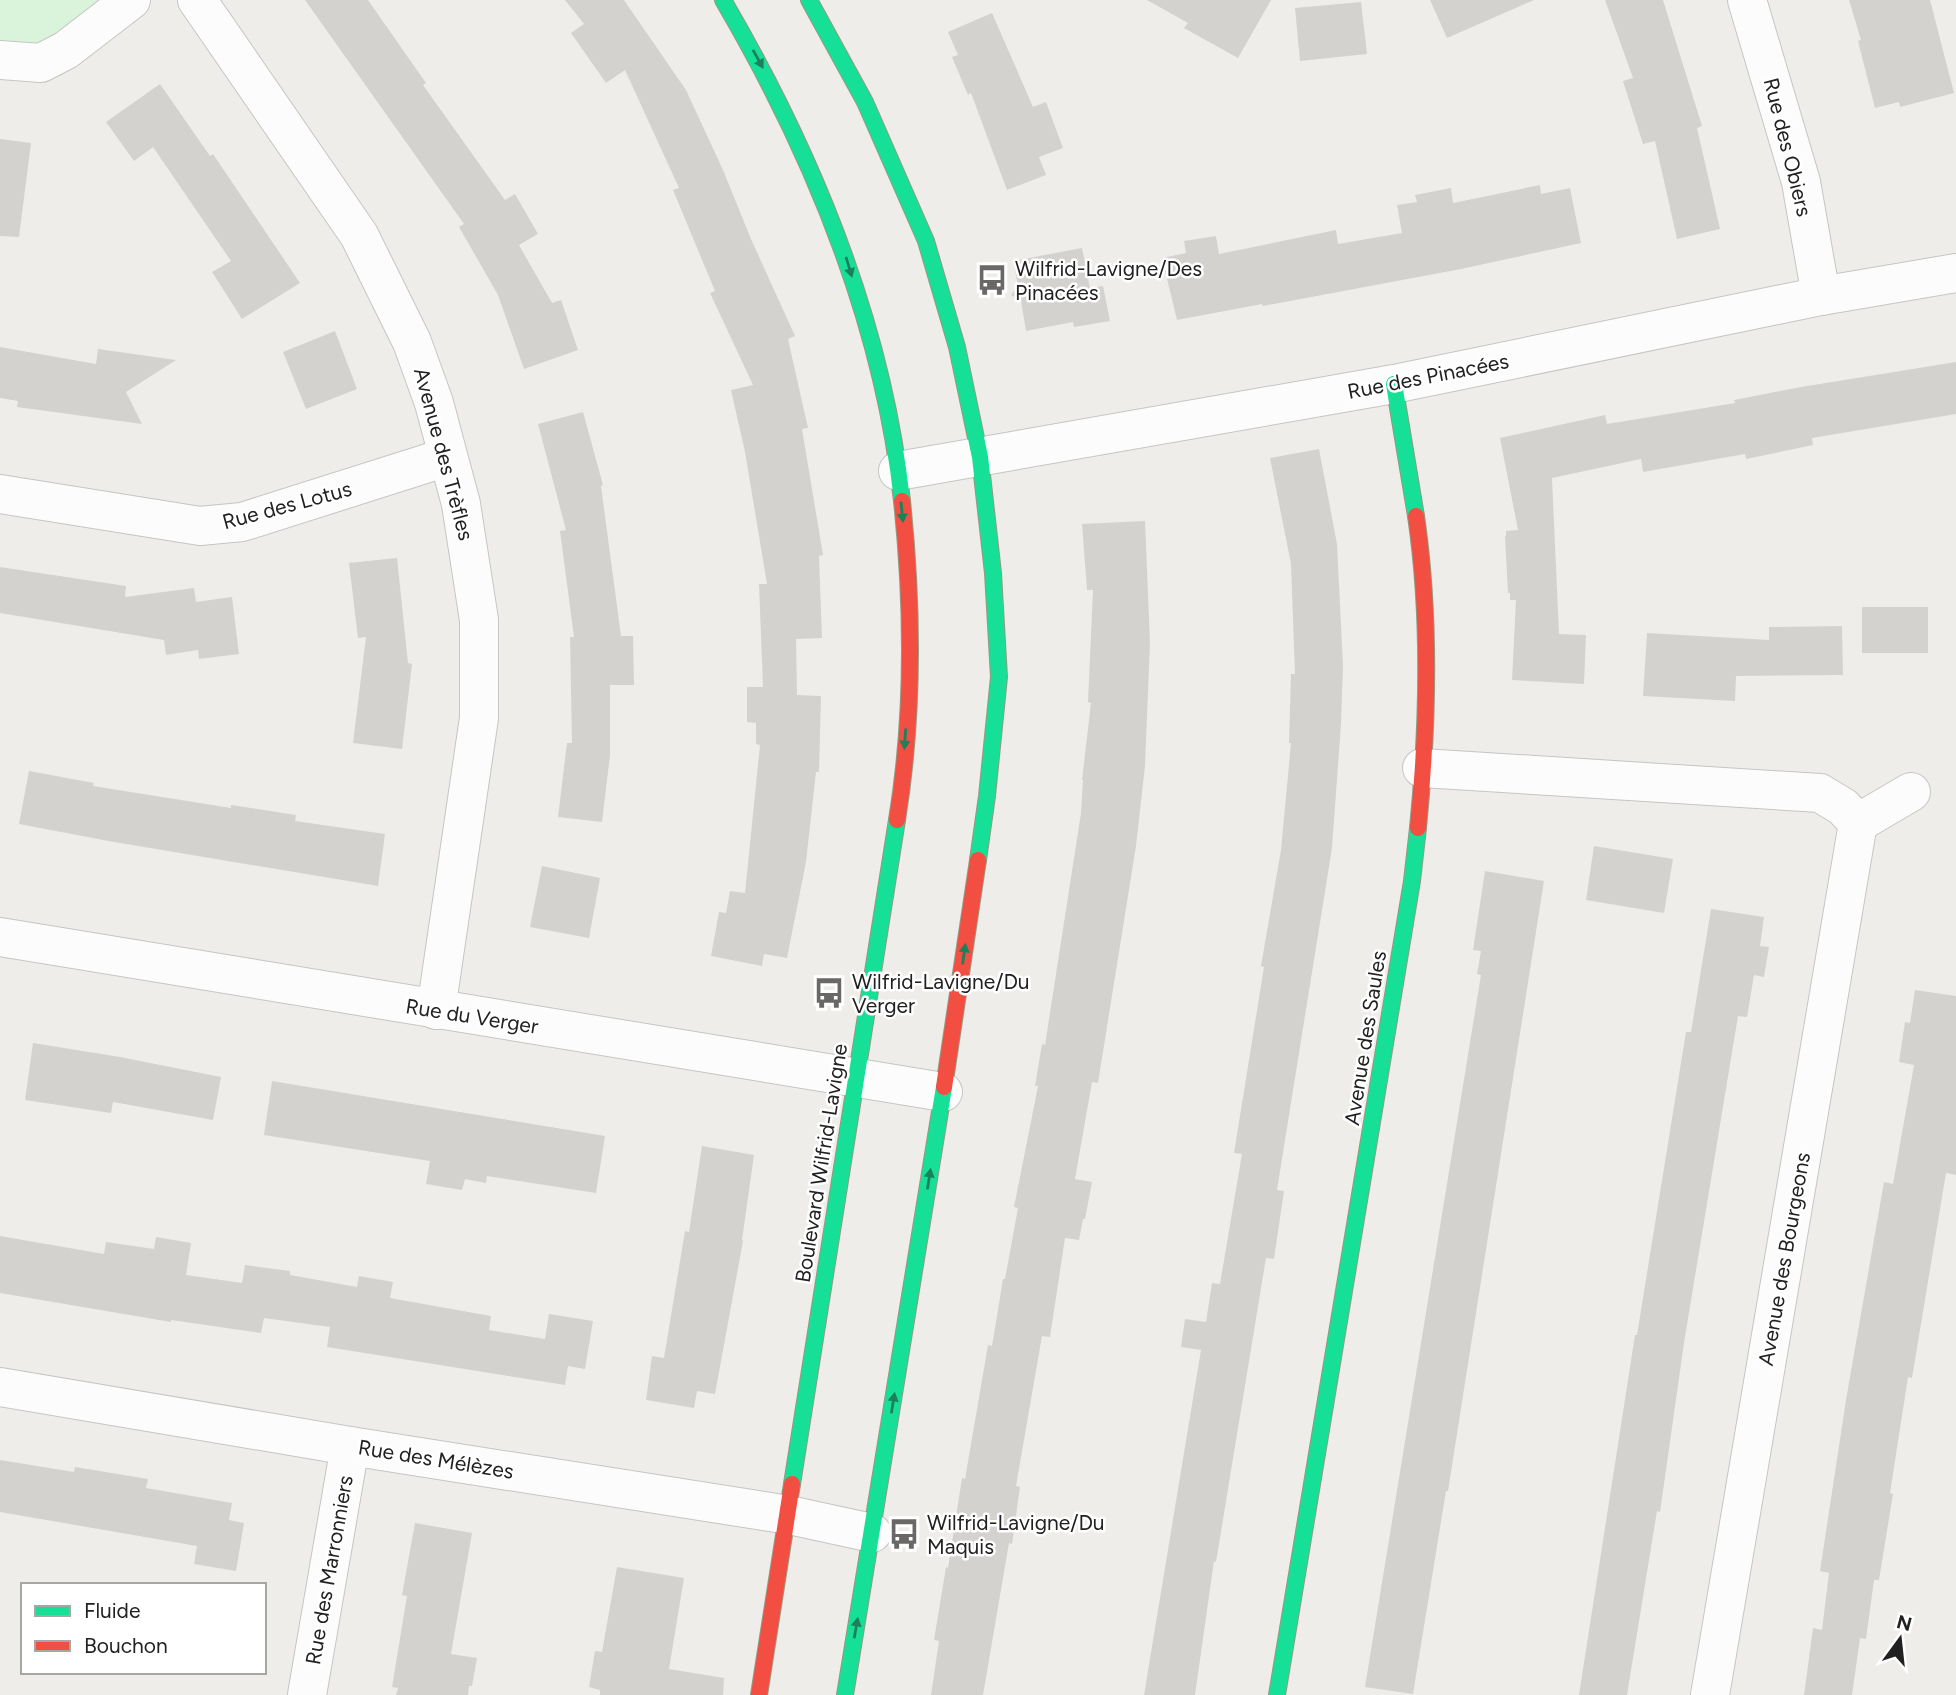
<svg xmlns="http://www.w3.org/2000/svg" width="1956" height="1695" font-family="Figtree,sans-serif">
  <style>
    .park { fill: #d9f4da }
    .building { fill: #d4d2cf }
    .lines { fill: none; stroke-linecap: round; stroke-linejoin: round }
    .street-casing { stroke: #c6c5c4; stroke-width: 40 }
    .fast-casing { stroke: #969982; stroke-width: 18 }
    .jam-casing { stroke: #969982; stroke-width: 18 }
    .street { stroke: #fdfcfc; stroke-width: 38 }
    .fast { stroke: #16e098; stroke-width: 16 }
    .jam { stroke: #f24e42; stroke-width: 16 }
    .oneway { fill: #1c805c }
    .labels { text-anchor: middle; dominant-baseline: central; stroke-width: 5; stroke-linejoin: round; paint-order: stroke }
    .street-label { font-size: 21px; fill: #212121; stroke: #fff }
    .poi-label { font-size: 21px; fill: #212121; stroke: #fff; text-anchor: start }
  </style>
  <rect width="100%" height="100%" fill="#efedea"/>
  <path class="park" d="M 0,0 L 131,0 L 66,50 L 0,60 Z"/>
  <g class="building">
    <path d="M 305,0 L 368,0 L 426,83 L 423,85 L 505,200 L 515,194 L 538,234 L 519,245 L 552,303 L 561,300 L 578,350 L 524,369 L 498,295 L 459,227 L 464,224 Z"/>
    <path d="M 565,0 L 624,0 L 686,90 L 723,170 L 751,239 L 795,336 L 788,339 L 808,428 L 802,429 L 823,555 L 819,556 L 822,638 L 796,639 L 797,695 L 821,696 L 819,772 L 816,772 L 806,862 L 787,958 L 764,954 L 762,966 L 711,956 L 719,912 L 726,913 L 730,891 L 745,893 L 760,745 L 756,744 L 756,723 L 747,722 L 747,687 L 763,687 L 759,584 L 767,584 L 745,452 L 731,390 L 753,385 L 710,293 L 715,291 L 673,190 L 679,188 L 625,70 L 606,83 L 571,33 L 584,24 Z"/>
    <path d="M 1147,0 L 1271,0 L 1238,58 L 1184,28 L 1188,23 Z"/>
    <path d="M 1430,0 L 1534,0 L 1447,38 Z"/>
    <path d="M 1605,0 L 1663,0 L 1702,126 L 1697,128 L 1720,229 L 1677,239 L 1655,141 L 1643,144 L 1623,81 L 1633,78 Z"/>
    <path d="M 1849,0 L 1930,0 L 1954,93 L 1900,107 L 1899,102 L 1875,108 L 1858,41 L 1861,40 Z"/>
    <path d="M 1361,2 L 1367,54 L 1300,61 L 1295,8 Z"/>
    <path d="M 992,13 L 1033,107 L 1046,102 L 1063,148 L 1039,157 L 1046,175 L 1007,190 L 971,93 L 968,95 L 952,57 L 958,55 L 948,32 Z"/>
    <path d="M 160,84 L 210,156 L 213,154 L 300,283 L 242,319 L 212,272 L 231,261 L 153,147 L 134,161 L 106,122 Z"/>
    <path d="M 0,139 L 31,143 L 19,237 L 0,236 Z"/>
    <path d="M 1540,185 L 1541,194 L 1570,188 L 1581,243 L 1461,269 L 1263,306 L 1262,304 L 1177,320 L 1162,258 L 1186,253 L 1184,241 L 1216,236 L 1219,254 L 1336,230 L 1338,244 L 1402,233 L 1397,205 L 1417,202 L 1415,195 L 1451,188 L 1453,203 Z"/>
    <path d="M 1082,248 L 1090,288 L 1103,286 L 1110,321 L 1074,327 L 1073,322 L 1026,331 L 1021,301 L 1011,295 L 1018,285 L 1013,261 Z"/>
    <path d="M 335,331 L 357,389 L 306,409 L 283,352 Z"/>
    <path d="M 0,347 L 96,364 L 98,349 L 176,360 L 126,392 L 142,424 L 17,407 L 18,401 L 0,398 Z"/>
    <path d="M 1956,362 L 1956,414 L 1812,438 L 1813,445 L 1746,459 L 1745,454 L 1643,472 L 1641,459 L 1552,478 L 1559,634 L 1586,635 L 1584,684 L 1512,680 L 1516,600 L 1510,600 L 1510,593 L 1508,593 L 1505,536 L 1506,536 L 1506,531 L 1518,530 L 1500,438 L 1605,415 L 1607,424 L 1735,403 L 1734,400 L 1801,387 Z"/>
    <path d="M 583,412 L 603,485 L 601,486 L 621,636 L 633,636 L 634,685 L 610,685 L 610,755 L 602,822 L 558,817 L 567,743 L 572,743 L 570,637 L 574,637 L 560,531 L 566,530 L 538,424 Z"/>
    <path d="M 1319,449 L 1337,544 L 1343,666 L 1341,724 L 1332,848 L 1277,1190 L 1284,1191 L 1274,1259 L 1266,1258 L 1216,1562 L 1214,1561 L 1195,1695 L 1144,1695 L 1201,1350 L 1181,1347 L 1185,1319 L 1206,1322 L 1212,1283 L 1220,1284 L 1242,1154 L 1234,1153 L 1264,967 L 1261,966 L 1281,850 L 1291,743 L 1289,743 L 1291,674 L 1295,674 L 1291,564 L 1270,458 Z"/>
    <path d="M 1145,521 L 1150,642 L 1145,766 L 1136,846 L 1098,1083 L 1092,1082 L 1075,1179 L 1092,1182 L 1085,1219 L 1083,1219 L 1079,1240 L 1065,1238 L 1050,1337 L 1042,1336 L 1016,1486 L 1020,1487 L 1012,1544 L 1009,1543 L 983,1695 L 931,1695 L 939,1641 L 934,1640 L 946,1567 L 948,1568 L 962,1478 L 965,1479 L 988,1345 L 992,1346 L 1003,1279 L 1005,1279 L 1018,1208 L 1014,1207 L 1038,1086 L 1035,1086 L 1042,1044 L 1045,1045 L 1081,813 L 1083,780 L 1082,780 L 1091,703 L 1088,702 L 1093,590 L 1087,590 L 1082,524 Z"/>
    <path d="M 397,558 L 408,663 L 412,664 L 402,749 L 353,743 L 366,637 L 358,638 L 349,563 Z"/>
    <path d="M 0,567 L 126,586 L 125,597 L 194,588 L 196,602 L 232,597 L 239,654 L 199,659 L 198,650 L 166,655 L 164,640 L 0,613 Z"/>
    <rect x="1862" y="607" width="66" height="46"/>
    <path d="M 1842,626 L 1843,675 L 1736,676 L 1735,701 L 1643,696 L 1647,633 L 1769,640 L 1769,627 Z"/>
    <path d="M 29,771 L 94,783 L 93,786 L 231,808 L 231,805 L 296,815 L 295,821 L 385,834 L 378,886 L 114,842 L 19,824 Z"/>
    <path d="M 1594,846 L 1673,859 L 1664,913 L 1586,900 Z"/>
    <path d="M 542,866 L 600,878 L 589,938 L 530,927 Z"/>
    <path d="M 1485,871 L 1544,881 L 1448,1491 L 1446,1491 L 1413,1694 L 1365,1687 L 1481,975 L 1477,974 L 1481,951 L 1473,950 Z"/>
    <path d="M 1711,909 L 1764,917 L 1760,946 L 1769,947 L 1764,977 L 1754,975 L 1747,1017 L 1738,1016 L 1684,1343 L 1660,1512 L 1657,1511 L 1627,1695 L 1579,1695 L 1635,1335 L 1637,1335 L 1686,1032 L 1691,1032 Z"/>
    <path d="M 1915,990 L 1956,996 L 1956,1175 L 1946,1173 L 1912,1378 L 1908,1377 L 1890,1493 L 1893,1494 L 1879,1580 L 1874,1580 L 1866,1639 L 1860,1638 L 1852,1695 L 1804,1695 L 1813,1628 L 1822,1630 L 1829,1573 L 1820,1571 L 1846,1400 L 1884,1182 L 1893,1184 L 1914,1065 L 1899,1062 L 1905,1022 L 1910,1023 Z"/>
    <path d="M 33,1043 L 120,1057 L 221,1077 L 213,1120 L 113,1102 L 111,1113 L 25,1100 Z"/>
    <path d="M 272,1081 L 605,1136 L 596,1193 L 487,1176 L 486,1183 L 465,1179 L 462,1190 L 426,1184 L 430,1161 L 264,1135 Z"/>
    <path d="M 702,1146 L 754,1155 L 742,1240 L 743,1241 L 715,1394 L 697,1391 L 694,1408 L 646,1400 L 652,1356 L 664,1358 L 685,1231 L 689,1232 Z"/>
    <path d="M 0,1236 L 104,1254 L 106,1242 L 154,1249 L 156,1237 L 191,1243 L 186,1275 L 242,1283 L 245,1265 L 290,1271 L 290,1275 L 357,1287 L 359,1276 L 393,1282 L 390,1298 L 491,1316 L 489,1330 L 545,1339 L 549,1314 L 593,1321 L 585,1369 L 568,1366 L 565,1385 L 327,1347 L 330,1327 L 264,1318 L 261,1333 L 171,1320 L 171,1322 L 0,1293 Z"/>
    <path d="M 0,1460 L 74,1472 L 75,1467 L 148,1479 L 146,1488 L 232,1503 L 229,1520 L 244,1523 L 236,1571 L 194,1564 L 197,1546 L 0,1512 Z"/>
    <path d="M 415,1523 L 472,1533 L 451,1654 L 477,1658 L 472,1686 L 469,1686 L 468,1695 L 396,1695 L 398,1688 L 392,1687 L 407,1596 L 402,1595 Z"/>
    <path d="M 617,1567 L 684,1578 L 669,1669 L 724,1678 L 723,1695 L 600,1695 L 600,1690 L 589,1687 L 595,1651 L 602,1652 Z"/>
  </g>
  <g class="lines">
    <defs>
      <g id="street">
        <path d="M 197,0 L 359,235 L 412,342 L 434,403 L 461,504 L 479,620 L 479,718 L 436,1010"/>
        <path d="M 1747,0 L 1801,182 L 1821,296"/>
        <path d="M 0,60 L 41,63 L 66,50 L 131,0"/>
        <path d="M 898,471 L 1394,384 L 1821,296 L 1956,273"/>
        <path d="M 0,494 L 200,526 L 242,522 L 447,457"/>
        <path d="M 1422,768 L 1820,793 L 1843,807 L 1858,823"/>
        <path d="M 1858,823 L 1911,792"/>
        <path d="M 0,937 L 943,1092"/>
        <path d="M 0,1387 L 350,1446 L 789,1515 L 872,1533"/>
        <path d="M 307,1695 L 350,1446"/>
        <path d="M 1710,1695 L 1858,823"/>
      </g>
      <g id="fast">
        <path d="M 723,0 C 813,154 883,322 902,501"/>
        <path d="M 809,0 L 865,102 L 926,241 L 957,347 L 980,457 L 993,573 L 999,677 L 987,796 L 978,860"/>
        <path d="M 1394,384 L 1416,516"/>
        <path d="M 792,1484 L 897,820"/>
        <path d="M 845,1695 L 944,1087"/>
        <path d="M 1277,1695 L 1412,881 L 1418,828"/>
      </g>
      <g id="jam">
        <path d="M 1416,516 C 1431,619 1428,725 1418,828"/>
        <path d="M 897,820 C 914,715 913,607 902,501"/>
        <path d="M 944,1087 L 978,860"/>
        <path d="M 759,1695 L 792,1484"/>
      </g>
    </defs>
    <use href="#street" class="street-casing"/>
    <use href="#fast" class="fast-casing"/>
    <use href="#jam" class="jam-casing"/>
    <use href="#street" class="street"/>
    <use href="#fast" class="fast"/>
    <use href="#jam" class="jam"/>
  </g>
  <defs><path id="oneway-solid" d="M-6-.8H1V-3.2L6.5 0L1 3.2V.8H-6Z" transform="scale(1.75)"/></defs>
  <g class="oneway">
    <use href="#oneway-solid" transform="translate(758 59) rotate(61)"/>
    <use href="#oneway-solid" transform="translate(849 267) rotate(73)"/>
    <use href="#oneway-solid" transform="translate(902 512) rotate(84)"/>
    <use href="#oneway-solid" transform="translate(905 739) rotate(94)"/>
    <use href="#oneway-solid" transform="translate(964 954) rotate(-82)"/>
    <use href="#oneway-solid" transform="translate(929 1179) rotate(-81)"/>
    <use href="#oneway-solid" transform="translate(893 1403) rotate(-81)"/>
    <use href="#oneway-solid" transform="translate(856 1628) rotate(-80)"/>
  </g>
  <defs>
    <symbol id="bus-bare" viewBox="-9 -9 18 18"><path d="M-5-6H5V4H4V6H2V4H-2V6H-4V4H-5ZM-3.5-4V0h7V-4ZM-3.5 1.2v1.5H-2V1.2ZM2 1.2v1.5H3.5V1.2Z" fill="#696867" stroke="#fff" stroke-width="2.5" paint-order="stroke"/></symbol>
  </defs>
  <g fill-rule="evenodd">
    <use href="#bus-bare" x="970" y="258" width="44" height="44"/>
    <use href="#bus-bare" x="807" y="971" width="44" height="44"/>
    <use href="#bus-bare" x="882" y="1512" width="44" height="44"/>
  </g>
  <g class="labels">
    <g class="street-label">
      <text transform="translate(1788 147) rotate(76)">Rue des Obiers</text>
      <text transform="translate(1428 376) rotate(-11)">Rue des Pinacées</text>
      <text transform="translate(444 454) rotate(75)">Avenue des Trèfles</text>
      <text transform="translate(287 505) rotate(-15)">Rue des Lotus</text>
      <text transform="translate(472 1016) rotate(9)">Rue du Verger</text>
      <text transform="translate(1365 1038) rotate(-81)">Avenue des Saules</text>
      <text transform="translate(821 1163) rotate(-81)">Boulevard Wilfrid-Lavigne</text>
      <text transform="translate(1784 1259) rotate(-80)">Avenue des Bourgeons</text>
      <text transform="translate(436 1459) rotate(9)">Rue des Mélèzes</text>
      <text transform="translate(329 1570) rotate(-80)">Rue des Marronniers</text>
    </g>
    <g class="poi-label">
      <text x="1015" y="268">Wilfrid-Lavigne/Des<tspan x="1015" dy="24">Pinacées</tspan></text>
      <text x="852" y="981">Wilfrid-Lavigne/Du<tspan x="852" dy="24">Verger</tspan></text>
      <text x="927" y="1522">Wilfrid-Lavigne/Du<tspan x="927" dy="24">Maquis</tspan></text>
    </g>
  </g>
  <rect x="21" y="1583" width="245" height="91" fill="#ffffff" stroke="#a6a6a6" stroke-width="2"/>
  <rect x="35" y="1606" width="35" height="10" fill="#16e098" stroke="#a6a6a6" stroke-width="2"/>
  <text x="84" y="1618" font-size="21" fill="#212121">Fluide</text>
  <rect x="35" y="1641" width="35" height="10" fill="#f24e42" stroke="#a6a6a6" stroke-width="2"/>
  <text x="84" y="1653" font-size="21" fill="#212121">Bouchon</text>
  <g transform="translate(1900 1639) rotate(15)" stroke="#ffffff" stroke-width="5" paint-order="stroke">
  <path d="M0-5L12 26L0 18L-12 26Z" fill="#212121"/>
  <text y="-10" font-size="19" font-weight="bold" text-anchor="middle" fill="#212121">N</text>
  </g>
</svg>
